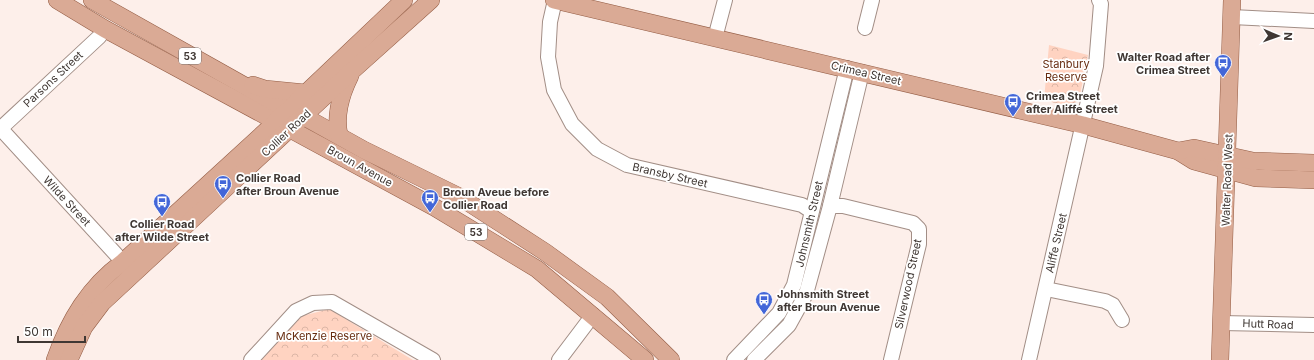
<svg xmlns="http://www.w3.org/2000/svg" width="1314" height="360" font-family="Inter,sans-serif">
  <style>
    .forest { fill: url(#forest-crowns) }
    .lines { fill: none; stroke-linecap: round; stroke-linejoin: round }
    .minor-casing { stroke: #a28e86; stroke-width: 16 }
    .major-casing { stroke: #945d45; stroke-width: 18 }
    .minor { stroke: #fff; stroke-width: 14 }
    .major { stroke: #daaa95; stroke-width: 17 }
    .labels { text-anchor: middle; dominant-baseline: central; stroke-width: 3.5; stroke-linejoin: round; paint-order: stroke }
    .shield { fill: #fff; stroke: #797370; stroke-width: 1 }
    .shield-label { font-size: 10px; font-weight: bold; fill: #3f3733 }
    .poi-label { font-size: 11px; font-weight: bold; fill: #3f3733; stroke: #fff; text-anchor: start }
    .park-label { font-size: 11px; fill: #672c10; stroke: #fff }
    .street-label { font-size: 11px; fill: #3f3733; stroke: #fff }
  </style>
  <defs>
    <pattern id="forest-crowns" width="20" height="18" patternUnits="userSpaceOnUse"><rect width="20" height="18" fill="#ffd3c1"/><path d="M2 6a3 3 0 1 1 6 0M12 15a3 3 0 1 1 6 0" fill="none" stroke="#dcb6a6"/></pattern>
  </defs>
  <rect width="100%" height="100%" fill="#fdefea"/>
  <g class="forest">
    <path d="M 1049,45 L 1088,55 L 1079,100 C 1068,109 1056,103 1044,100 Z"/>
    <path d="M 329,309 L 413,360 L 261,360 L 302,316 Z"/>
  </g>
  <g class="lines">
    <defs>
      <g id="minor">
        <path d="M 555,0 L 550,22 L 548,57 L 554,90 L 572,124 L 597,149 L 627,165 L 802,205 L 811,211"/>
        <path d="M 1232,17 L 1314,21"/>
        <path d="M 865,28 L 872,0"/>
        <path d="M 715,38 L 725,0"/>
        <path d="M 0,128 L 123,262 L 131,268"/>
        <path d="M 0,129 L 99,37 L 105,29"/>
        <path d="M 830,206 L 843,206 L 913,223 L 919,229 L 919,244 L 891,360"/>
        <path d="M 1046,289 L 1105,301 L 1113,305 L 1122,320"/>
        <path d="M 1221,323 L 1314,325"/>
        <path d="M 251,360 L 296,311 L 313,303 L 332,302 L 433,360"/>
        <path d="M 559,360 L 593,315"/>
        <path d="M 734,360 L 779,313 L 794,285 L 847,68"/>
        <path d="M 754,360 L 789,325 L 806,294 L 830,206 L 862,72"/>
        <path d="M 1029,360 L 1096,66 L 1101,4 L 1099,0"/>
      </g>
      <g id="major">
        <path d="M 57,0 L 105,29 L 434,207 L 537,269 L 645,360"/>
        <path d="M 92,0 L 277,104 L 303,116 L 364,150 L 460,197 L 545,252 L 607,297 L 671,360"/>
        <path d="M 554,0 L 1083,125 L 1178,151 L 1194,161 L 1256,178 L 1314,180"/>
        <path d="M 253,85 L 265,89 L 306,93"/>
        <path d="M 339,135 C 335,115 341,94 350,76"/>
        <path d="M 1178,151 L 1194,148 L 1253,161 L 1314,163"/>
        <path d="M 55,360 C 69,320 89,287 123,262 L 266,131 L 404,0"/>
        <path d="M 69,360 L 84,327 L 102,303 L 353,70 L 431,0"/>
        <path d="M 1220,360 L 1232,0"/>
      </g>
    </defs>
    <use href="#minor" class="minor-casing"/>
    <use href="#major" class="major-casing"/>
    <use href="#minor" class="minor"/>
    <use href="#major" class="major"/>
  </g>
  <defs>
    <symbol id="bus-pin" viewBox="-11 -11 22 30"><path d="M0 17L-7.5 6A9.5 9.5 0 1 1 7.5 6Z" fill="#4366d8" stroke="#fff"/><path d="M-5-6H5V4H4V6H2V4H-2V6H-4V4H-5ZM-3.5-4V0h7V-4ZM-3.5 1.2v1.5H-2V1.2ZM2 1.2v1.5H3.5V1.2Z" fill="#fff"/></symbol>
  </defs>
  <g fill-rule="evenodd">
    <use href="#bus-pin" x="1213" y="53" width="20" height="27"/>
    <use href="#bus-pin" x="1003" y="92" width="20" height="27"/>
    <use href="#bus-pin" x="213" y="174" width="20" height="27"/>
    <use href="#bus-pin" x="420" y="188" width="20" height="27"/>
    <use href="#bus-pin" x="152" y="192" width="20" height="27"/>
    <use href="#bus-pin" x="754" y="290" width="20" height="27"/>
  </g>
  <g class="labels">
    <g class="shield">
      <rect x="179" y="48" width="22" height="16" rx="3"/>
      <rect x="465" y="224" width="22" height="16" rx="3"/>
    </g>
    <g class="shield-label">
      <text x="190" y="56">53</text>
      <text x="476" y="232">53</text>
    </g>
    <g class="poi-label">
      <text x="1210" y="57" text-anchor="end">Walter Road after<tspan x="1210" dy="13">Crimea Street</tspan></text>
      <text x="1026" y="96">Crimea Street<tspan x="1026" dy="13">after Aliffe Street</tspan></text>
      <text x="236" y="178">Collier Road<tspan x="236" dy="13">after Broun Avenue</tspan></text>
      <text x="443" y="192">Broun Aveue before<tspan x="443" dy="13">Collier Road</tspan></text>
      <text x="162" y="224" text-anchor="middle">Collier Road<tspan x="162" dy="13">after Wilde Street</tspan></text>
      <text x="777" y="294">Johnsmith Street<tspan x="777" dy="13">after Broun Avenue</tspan></text>
    </g>
    <g class="park-label">
      <text x="1066" y="64">Stanbury<tspan x="1066" dy="13">Reserve</tspan></text>
      <text x="324" y="336">McKenzie Reserve</text>
    </g>
    <g class="street-label">
      <text transform="translate(866 73) rotate(13)">Crimea Street</text>
      <text transform="translate(53 79) rotate(-43)">Parsons Street</text>
      <text transform="translate(286 133) rotate(-43)">Collier Road</text>
      <text transform="translate(360 166) rotate(29)">Broun Avenue</text>
      <text transform="translate(670 175) rotate(13)">Bransby Street</text>
      <text transform="translate(1227 180) rotate(-88)">Walter Road West</text>
      <text transform="translate(67 201) rotate(47)">Wilde Street</text>
      <text transform="translate(809 224) rotate(-77)">Johnsmith Street</text>
      <text transform="translate(1056 243) rotate(-77)">Aliffe Street</text>
      <text transform="translate(908 284) rotate(-78)">Silverwood Street</text>
      <text transform="translate(1268 324) rotate(2)">Hutt Road</text>
    </g>
  </g>
  <g transform="translate(1278 36) rotate(92)" stroke="#ffffff" stroke-width="3" paint-order="stroke">
  <path d="M0-3L7 15L0 10L-7 15Z" fill="#3f3733"/>
  <text y="-6" font-size="11" font-weight="bold" text-anchor="middle" fill="#3f3733">N</text>
  </g>
  <path d="M18 336v6h67v-6" fill="none" stroke="#3f3733" stroke-width="2"/>
  <text x="24" y="336" font-size="12" fill="#3f3733" stroke="#ffffff" stroke-width="3" paint-order="stroke">50 m</text>
</svg>
